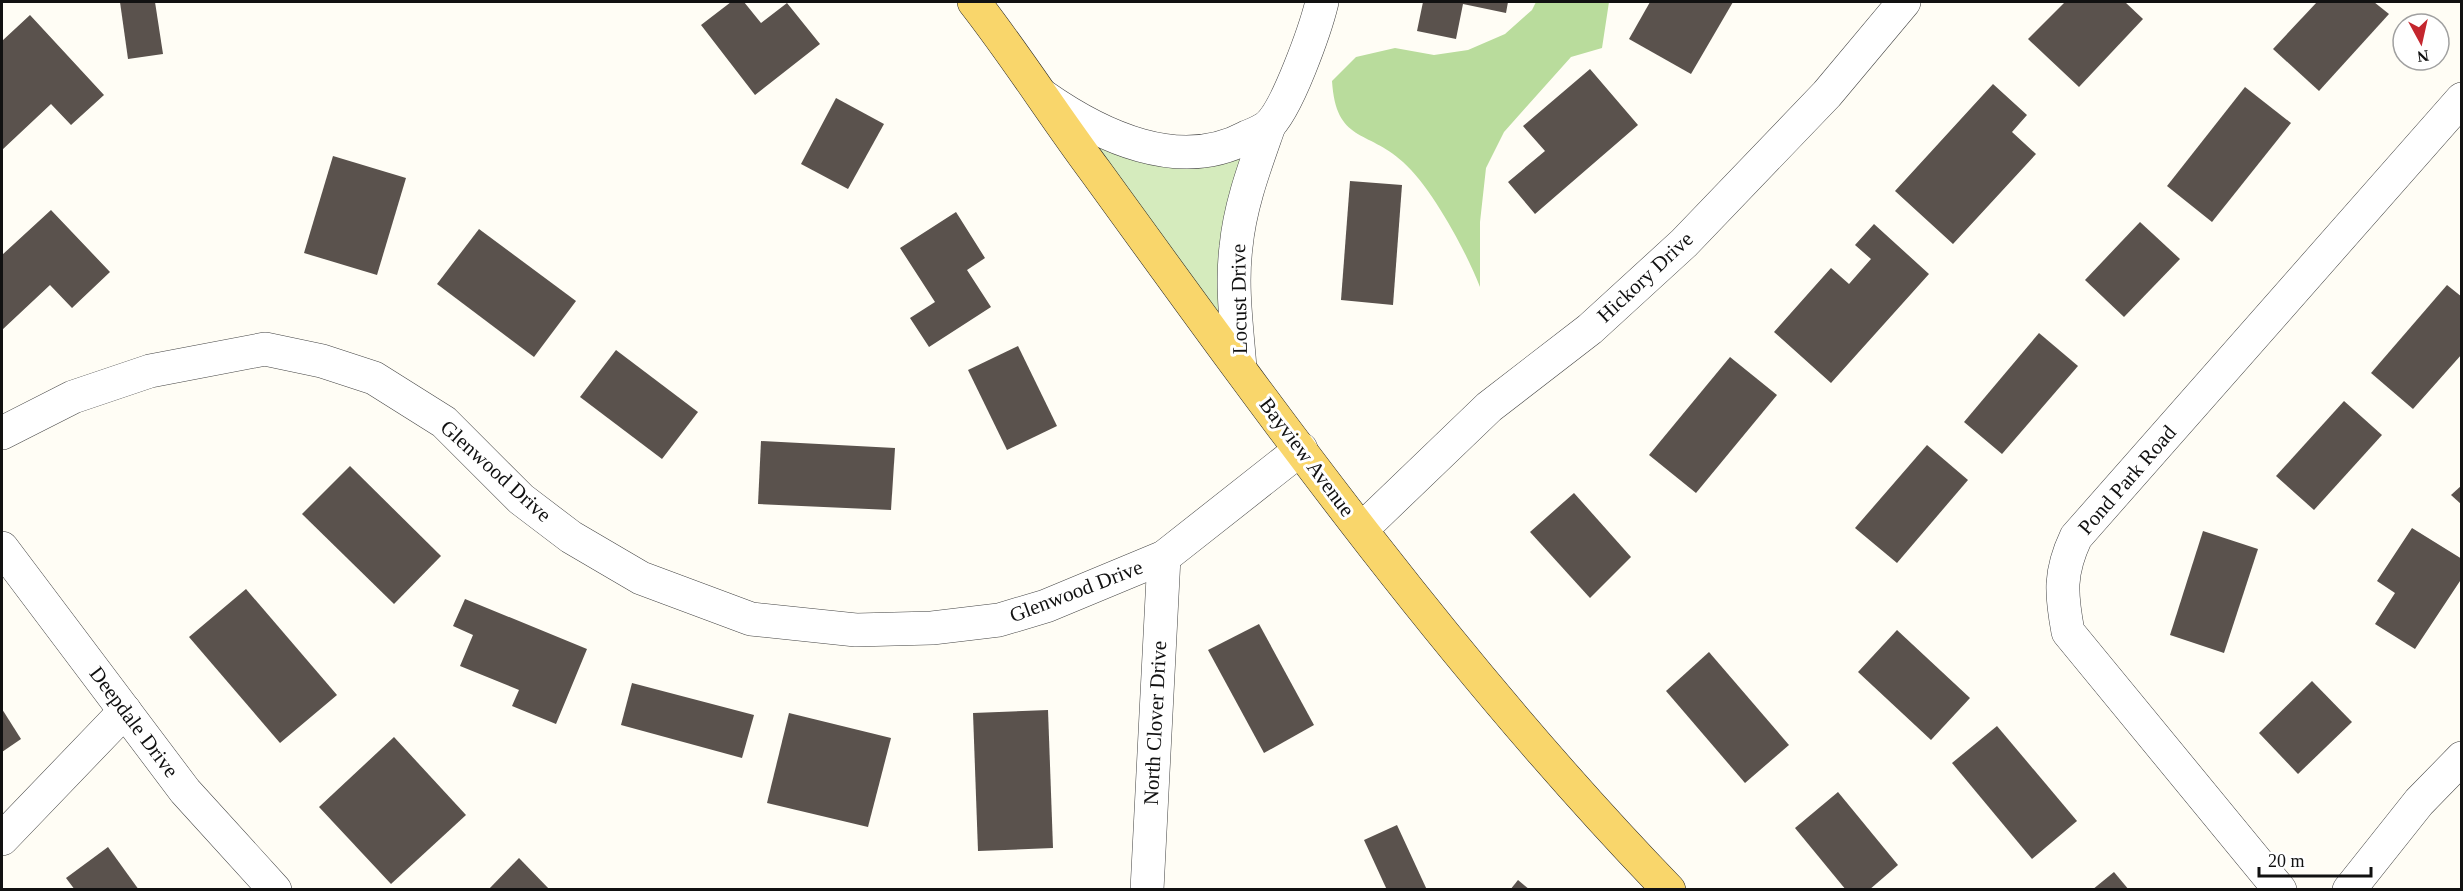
<svg xmlns="http://www.w3.org/2000/svg" width="2463" height="891" font-family="'Times New Roman',serif">
  <style>
    .green { fill: #d5ebbd }
    .forest { fill: #b9dc9c }
    .building { fill: #5a524d }
    .lines { fill: none; stroke-linecap: round; stroke-linejoin: round }
    .minor-casing { stroke: #444; stroke-width: 34 }
    .major-casing { stroke: #222; stroke-width: 34 }
    .minor { stroke: #fff; stroke-width: 33 }
    .major { stroke: #f9d66b; stroke-width: 33 }
    .labels { text-anchor: middle; dominant-baseline: central; stroke-width: 6; stroke-linejoin: round; paint-order: stroke }
    .street-label { font-size: 21px; fill: #111; stroke: #fff }
  </style>
  <rect width="100%" height="100%" fill="#fffdf5"/>
  <path class="green" d="M 1064,118 L 1111,140 L 1257,140 L 1234,352 Z"/>
  <path class="forest" d="M 1536,2 L 1609,2 L 1602,48 L 1571,57 L 1504,132 L 1486,168 L 1480,222 L 1480,287 C 1466,251 1432,188 1403,162 C 1367,129 1336,143 1332,81 L 1356,57 L 1395,48 L 1434,55 L 1468,50 L 1505,34 L 1532,10 Z"/>
  <g class="building">
    <path d="M 120,2 L 155,2 L 163,54 L 128,59 Z"/>
    <path d="M 731,2 L 744,2 L 761,23 L 787,3 L 820,44 L 755,95 L 701,25 Z"/>
    <path d="M 1423,2 L 1508,2 L 1506,13 L 1463,4 L 1456,39 L 1417,31 Z"/>
    <path d="M 1650,2 L 1733,2 L 1691,74 L 1629,39 Z"/>
    <path d="M 2065,2 L 2125,2 L 2143,19 L 2079,87 L 2028,39 Z"/>
    <path d="M 2317,2 L 2374,2 L 2389,14 L 2319,91 L 2273,49 Z"/>
    <path d="M 30,15 L 104,95 L 71,125 L 51,104 L 2,150 L 2,41 Z"/>
    <path d="M 1590,69 L 1638,125 L 1535,214 L 1508,182 L 1545,151 L 1523,126 Z"/>
    <path d="M 1993,84 L 2027,115 L 2012,132 L 2036,154 L 1953,244 L 1895,191 Z"/>
    <path d="M 2245,87 L 2291,123 L 2212,222 L 2167,186 Z"/>
    <path d="M 836,98 L 884,124 L 848,189 L 801,164 Z"/>
    <path d="M 333,156 L 406,178 L 377,275 L 304,253 Z"/>
    <path d="M 1350,181 L 1402,185 L 1393,305 L 1341,300 Z"/>
    <path d="M 51,210 L 110,272 L 72,308 L 50,285 L 2,330 L 2,255 Z"/>
    <path d="M 956,212 L 985,258 L 967,270 L 991,307 L 929,347 L 910,318 L 935,302 L 900,248 Z"/>
    <path d="M 2140,222 L 2180,259 L 2124,317 L 2085,280 Z"/>
    <path d="M 1874,224 L 1929,274 L 1831,383 L 1774,332 L 1831,268 L 1849,284 L 1871,259 L 1855,245 Z"/>
    <path d="M 479,229 L 576,301 L 534,357 L 437,284 Z"/>
    <path d="M 2447,285 L 2462,297 L 2462,354 L 2413,409 L 2371,373 Z"/>
    <path d="M 2039,333 L 2078,366 L 2002,454 L 1964,422 Z"/>
    <path d="M 1018,346 L 1057,426 L 1007,450 L 968,370 Z"/>
    <path d="M 616,350 L 698,412 L 662,459 L 580,397 Z"/>
    <path d="M 1730,357 L 1777,395 L 1696,493 L 1649,455 Z"/>
    <path d="M 2344,401 L 2382,435 L 2314,510 L 2276,476 Z"/>
    <path d="M 761,441 L 895,448 L 891,510 L 758,504 Z"/>
    <path d="M 1927,445 L 1968,480 L 1897,563 L 1855,528 Z"/>
    <path d="M 350,466 L 441,556 L 394,604 L 302,514 Z"/>
    <path d="M 2462,485 L 2462,505 L 2451,495 Z"/>
    <path d="M 1574,493 L 1631,557 L 1590,598 L 1530,532 Z"/>
    <path d="M 2412,528 L 2462,559 L 2462,578 L 2415,649 L 2375,624 L 2395,593 L 2377,581 Z"/>
    <path d="M 2203,531 L 2258,549 L 2224,653 L 2170,635 Z"/>
    <path d="M 246,589 L 337,695 L 280,743 L 189,637 Z"/>
    <path d="M 465,599 L 587,649 L 556,724 L 512,706 L 519,690 L 460,666 L 473,635 L 453,626 Z"/>
    <path d="M 1259,624 L 1314,725 L 1264,753 L 1208,650 Z"/>
    <path d="M 1897,630 L 1970,698 L 1931,740 L 1858,672 Z"/>
    <path d="M 1709,652 L 1789,745 L 1745,783 L 1666,691 Z"/>
    <path d="M 2312,681 L 2352,722 L 2298,774 L 2259,733 Z"/>
    <path d="M 632,683 L 754,715 L 742,758 L 621,725 Z"/>
    <path d="M 2,709 L 21,739 L 2,752 Z"/>
    <path d="M 1048,710 L 1053,848 L 978,851 L 973,713 Z"/>
    <path d="M 789,713 L 891,738 L 868,827 L 767,803 Z"/>
    <path d="M 1997,726 L 2077,821 L 2032,859 L 1952,763 Z"/>
    <path d="M 394,737 L 466,815 L 391,884 L 319,807 Z"/>
    <path d="M 1838,792 L 1898,865 L 1869,890 L 1846,890 L 1795,828 Z"/>
    <path d="M 1397,825 L 1427,890 L 1387,890 L 1364,840 Z"/>
    <path d="M 108,847 L 139,890 L 75,890 L 66,878 Z"/>
    <path d="M 519,858 L 550,890 L 488,890 Z"/>
    <path d="M 2114,872 L 2129,890 L 2092,890 Z"/>
    <path d="M 1518,880 L 1530,890 L 1510,890 Z"/>
  </g>
  <g class="lines">
    <defs>
      <g id="minor">
        <path d="M 1043,96 C 1100,136 1179,174 1247,137 C 1254,134 1262,131 1267,127 C 1287,111 1316,27 1322,2"/>
        <path d="M 1240,368 C 1237,328 1231,287 1236,247 C 1240,205 1255,166 1269,126"/>
        <path d="M 2,433 L 73,397 L 150,371 L 265,349 L 322,361 L 374,378 L 444,422 L 521,499 L 571,537 L 641,578 L 751,619 L 856,630 L 932,628 L 999,620 L 1046,606 L 1164,557 L 1301,449"/>
        <path d="M 1362,529 L 1489,407 L 1590,329 L 1684,243 L 1827,94 L 1904,2"/>
        <path d="M 2,548 L 185,791 L 275,890"/>
        <path d="M 2,839 L 125,711"/>
        <path d="M 1147,890 L 1164,557"/>
        <path d="M 2280,890 L 2068,632 C 2061,594 2059,573 2076,537 L 2462,99"/>
        <path d="M 2349,890 L 2419,802 L 2462,758"/>
      </g>
      <path id="major" d="M 974,2 C 1017,57 1054,116 1096,172 C 1275,419 1456,670 1669,890"/>
    </defs>
    <use href="#minor" class="minor-casing"/>
    <use href="#major" class="major-casing"/>
    <use href="#minor" class="minor"/>
    <use href="#major" class="major"/>
  </g>
  <g class="labels">
    <g class="street-label">
      <text transform="translate(1645 277) rotate(-43)">Hickory Drive</text>
      <text transform="translate(1239 299) rotate(-91)">Locust Drive</text>
      <text transform="translate(1307 457) rotate(53)">Bayview Avenue</text>
      <text transform="translate(496 471) rotate(42)">Glenwood Drive</text>
      <text transform="translate(2127 480) rotate(-49)">Pond Park Road</text>
      <text transform="translate(1076 591) rotate(-21)">Glenwood Drive</text>
      <text transform="translate(134 722) rotate(53)">Deepdale Drive</text>
      <text transform="translate(1155 723) rotate(-87)">North Clover Drive</text>
    </g>
  </g>
  <rect width="2463" height="891" fill="none" stroke="#111111" stroke-width="6"/>
  <g transform="translate(2421 42) rotate(172)"><circle r="28" fill="#ffffff" stroke="#a0a0a0" stroke-width="1.5"/>
  <path d="M0-4.5L10 22L0 15L-10 22Z" fill="#c4262e"/>
  <text y="-9" font-size="16" font-weight="bold" text-anchor="middle" fill="#111111">N</text>
  </g>
  <path d="M2259 867v9h112v-9" fill="none" stroke="#111111" stroke-width="3"/>
  <text x="2268" y="867" font-size="18" fill="#111111" stroke="#ffffff" stroke-width="4.5" paint-order="stroke">20 m</text>
</svg>
